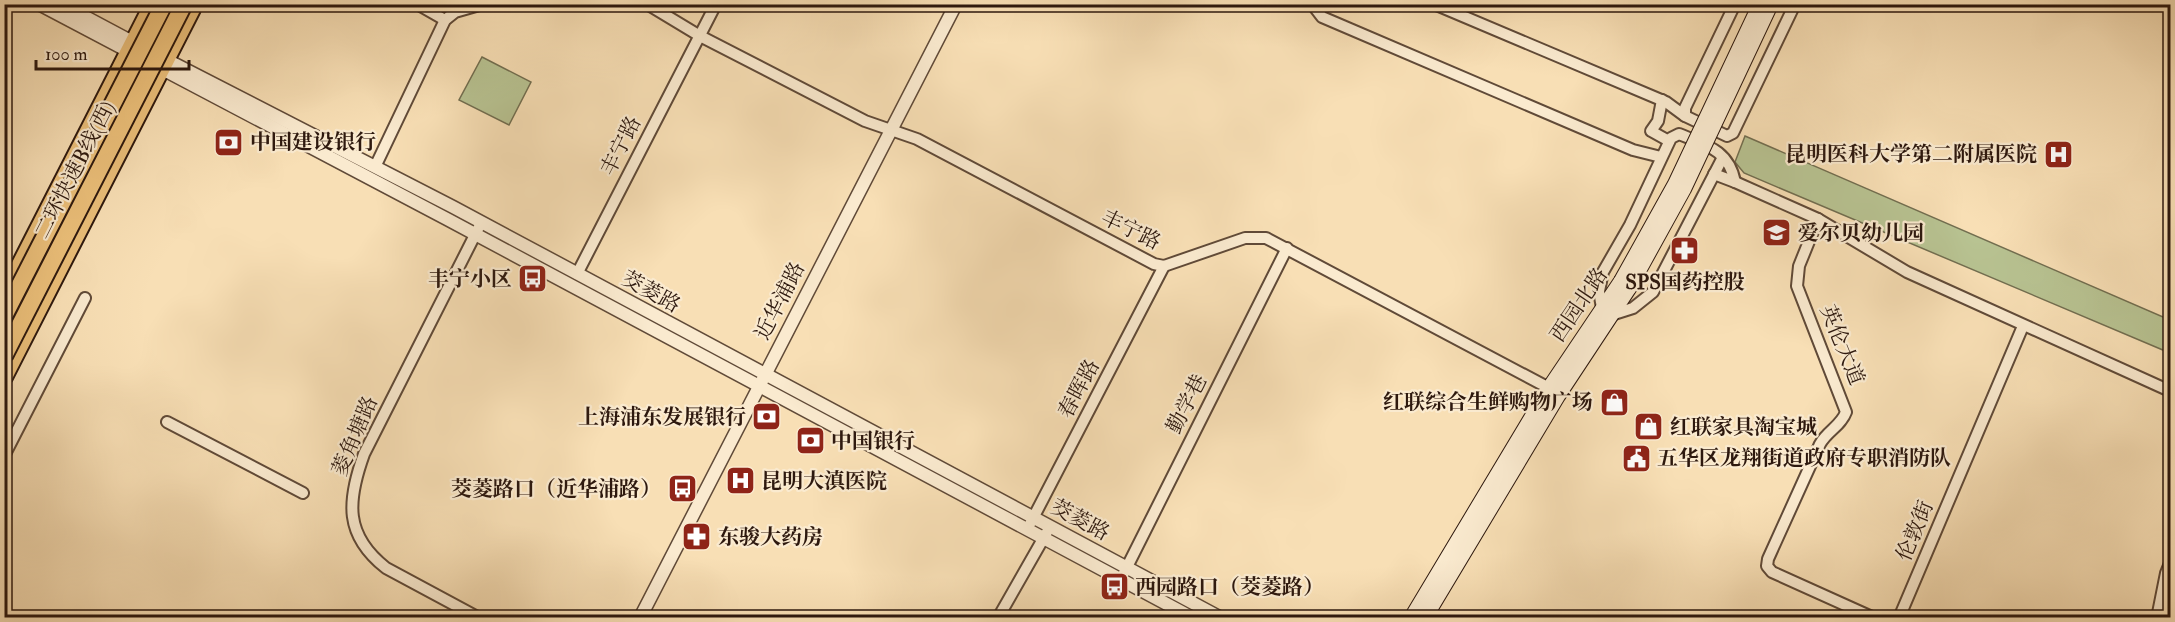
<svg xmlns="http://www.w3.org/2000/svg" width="2175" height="622" font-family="'IM FELL Double Pica','Noto Serif SC',serif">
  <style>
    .green { fill: #b8c392; stroke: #726e50; stroke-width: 1.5 }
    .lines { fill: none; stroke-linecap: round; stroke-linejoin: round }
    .minor-casing { stroke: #604a38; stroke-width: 14 }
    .tertiary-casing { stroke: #604a38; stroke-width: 15 }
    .secondary-casing { stroke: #2d180e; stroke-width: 16 }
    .primary-casing { stroke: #2d180e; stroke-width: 20 }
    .minor { stroke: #faeacf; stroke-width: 10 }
    .tertiary { stroke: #faeacf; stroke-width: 12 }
    .secondary { stroke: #faeacf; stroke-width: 14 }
    .primary { stroke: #ecc07a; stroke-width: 16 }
    .secondary-bridge-casing { stroke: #2d180e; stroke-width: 16; stroke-linecap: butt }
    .trunk-bridge-casing { stroke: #2d180e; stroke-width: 20; stroke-linecap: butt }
    .secondary-bridge { stroke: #faeacf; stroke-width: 14 }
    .trunk-bridge { stroke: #ecc07a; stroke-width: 16 }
    .labels { text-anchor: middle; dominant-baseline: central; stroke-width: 4.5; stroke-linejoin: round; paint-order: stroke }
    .poi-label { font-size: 21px; font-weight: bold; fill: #2d180e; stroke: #faeacf; text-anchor: start }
    .street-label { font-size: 21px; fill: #2d180e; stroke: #faeacf }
  </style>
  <rect width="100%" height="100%" fill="#f8dfb5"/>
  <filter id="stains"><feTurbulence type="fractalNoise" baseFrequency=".00333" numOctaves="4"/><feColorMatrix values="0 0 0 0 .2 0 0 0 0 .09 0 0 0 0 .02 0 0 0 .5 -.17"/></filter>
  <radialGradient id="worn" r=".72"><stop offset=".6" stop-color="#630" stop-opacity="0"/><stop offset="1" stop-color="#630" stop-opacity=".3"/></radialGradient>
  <g class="green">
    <path d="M 482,57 L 531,82 L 509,125 L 459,100 Z"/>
    <path d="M 1745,136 L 2170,320 L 2170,353 L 1744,173 L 1735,162 Z"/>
  </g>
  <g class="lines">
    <defs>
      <g id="minor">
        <path d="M 417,4 L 445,20"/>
        <path d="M 647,4 L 700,36 L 865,121 L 917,139 L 1154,264 L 1164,266 L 1245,238 L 1266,238 L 1549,388"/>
        <path d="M 1312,4 L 1322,17 L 1633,150 L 1661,157"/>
        <path d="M 1434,4 L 1666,102 L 1685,116 L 1727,136 L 1733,133 L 1795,4"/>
        <path d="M 1662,100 L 1658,121 L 1651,131 L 1669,141"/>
        <path d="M 1685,116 L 1685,108 L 1735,4"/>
        <path d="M 375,167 L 445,20 L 455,12 L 483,4"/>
        <path d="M 1735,182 L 1818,219 L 1907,272 L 2170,391"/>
        <path d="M 1818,219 L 1799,266 L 1797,286 L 1846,412 C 1841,426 1827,431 1820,444 L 1768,559 L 1767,566 L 1772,572 L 1874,618"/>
        <path d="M 577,274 L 716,4"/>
        <path d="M 1602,308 L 1599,291 L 1603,272 L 1630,225 L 1671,138 L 1679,134 C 1706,145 1729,150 1735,182 L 1714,174"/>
        <path d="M 1611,315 L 1633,308 L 1653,292 L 1722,159"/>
        <path d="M 167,422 L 303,493"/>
        <path d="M 4,456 L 85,298"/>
        <path d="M 1030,524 L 1164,266"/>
        <path d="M 1121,579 L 1287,248"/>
        <path d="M 479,618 L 386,568 C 344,535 347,501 364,454 L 481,223"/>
        <path d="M 998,618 L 1047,532"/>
        <path d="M 1899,618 L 2023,326"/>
        <path d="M 2157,618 L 2166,573 L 2170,563"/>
      </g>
      <g id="tertiary">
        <path d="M 39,4 L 447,219 L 1193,618"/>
        <path d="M 61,4 L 140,46"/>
        <path d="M 161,57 L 453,207 L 1221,618"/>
        <path d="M 640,618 L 956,4"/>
      </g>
      <g id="secondary">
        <path d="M 1411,618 L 1549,388 L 1621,281"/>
        <path d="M 1425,618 L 1558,396 L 1630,287"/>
      </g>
      <g id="primary">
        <path d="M 4,296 L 153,4"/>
        <path d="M 4,377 L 192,9"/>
      </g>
    </defs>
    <use href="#minor" class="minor-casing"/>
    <use href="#tertiary" class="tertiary-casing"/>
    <use href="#secondary" class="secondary-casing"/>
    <use href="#primary" class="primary-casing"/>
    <use href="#minor" class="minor"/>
    <use href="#tertiary" class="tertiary"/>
    <use href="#secondary" class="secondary"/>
    <use href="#primary" class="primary"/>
    <defs>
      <g id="secondary-bridge">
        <path d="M 1621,281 L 1675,184 L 1760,4"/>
        <path d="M 1630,287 L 1684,189 L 1771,4"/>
      </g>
      <g id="trunk-bridge">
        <path d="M 4,316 L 164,4"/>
        <path d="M 4,356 L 184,4"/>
      </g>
    </defs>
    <use href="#secondary-bridge" class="secondary-bridge-casing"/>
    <use href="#trunk-bridge" class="trunk-bridge-casing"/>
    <use href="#secondary-bridge" class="secondary-bridge"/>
    <use href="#trunk-bridge" class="trunk-bridge"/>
  </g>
  <defs>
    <symbol id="bank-square" viewBox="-11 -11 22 22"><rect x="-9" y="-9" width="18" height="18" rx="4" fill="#8f2418" stroke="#faeacf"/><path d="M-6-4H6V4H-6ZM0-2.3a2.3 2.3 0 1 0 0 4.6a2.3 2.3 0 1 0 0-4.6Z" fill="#fff"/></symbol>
    <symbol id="hospital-square" viewBox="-11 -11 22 22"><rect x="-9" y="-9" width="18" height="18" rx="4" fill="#8f2418" stroke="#faeacf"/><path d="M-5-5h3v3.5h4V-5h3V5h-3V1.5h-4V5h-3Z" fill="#fff"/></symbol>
    <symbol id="school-square" viewBox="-11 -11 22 22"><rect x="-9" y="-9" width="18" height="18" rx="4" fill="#8f2418" stroke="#faeacf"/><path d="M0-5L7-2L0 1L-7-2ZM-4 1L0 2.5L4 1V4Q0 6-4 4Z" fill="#fff"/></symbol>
    <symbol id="pharmacy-square" viewBox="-11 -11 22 22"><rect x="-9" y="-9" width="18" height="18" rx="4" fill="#8f2418" stroke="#faeacf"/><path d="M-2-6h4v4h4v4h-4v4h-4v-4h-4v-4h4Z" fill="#fff"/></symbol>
    <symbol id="bus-square" viewBox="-11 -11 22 22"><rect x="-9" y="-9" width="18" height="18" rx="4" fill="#8f2418" stroke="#faeacf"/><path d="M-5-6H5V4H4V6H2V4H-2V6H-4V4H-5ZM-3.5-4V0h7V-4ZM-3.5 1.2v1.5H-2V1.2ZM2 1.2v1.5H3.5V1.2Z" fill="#fff"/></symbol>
    <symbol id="shop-square" viewBox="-11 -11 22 22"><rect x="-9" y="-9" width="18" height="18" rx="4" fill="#8f2418" stroke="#faeacf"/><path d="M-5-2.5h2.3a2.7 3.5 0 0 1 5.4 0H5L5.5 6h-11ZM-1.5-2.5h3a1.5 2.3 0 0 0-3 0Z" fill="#fff"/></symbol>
    <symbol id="civic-square" viewBox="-11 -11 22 22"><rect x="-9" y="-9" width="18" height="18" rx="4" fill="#8f2418" stroke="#faeacf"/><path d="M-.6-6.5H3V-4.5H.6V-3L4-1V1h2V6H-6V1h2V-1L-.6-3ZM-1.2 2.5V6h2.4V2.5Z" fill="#fff"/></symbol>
  </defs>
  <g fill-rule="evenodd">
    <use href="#bank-square" x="212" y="126" width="33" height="33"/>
    <use href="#hospital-square" x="2042" y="138" width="33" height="33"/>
    <use href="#school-square" x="1760" y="216" width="33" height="33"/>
    <use href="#pharmacy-square" x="1668" y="234" width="33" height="33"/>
    <use href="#bus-square" x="516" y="262" width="33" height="33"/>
    <use href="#shop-square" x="1598" y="386" width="33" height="33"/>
    <use href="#bank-square" x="750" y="400" width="33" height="33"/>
    <use href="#shop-square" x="1632" y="410" width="33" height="33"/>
    <use href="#bank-square" x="794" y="424" width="33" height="33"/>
    <use href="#civic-square" x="1620" y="442" width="33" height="33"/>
    <use href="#hospital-square" x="724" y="464" width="33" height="33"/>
    <use href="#bus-square" x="666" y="472" width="33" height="33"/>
    <use href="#pharmacy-square" x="680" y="520" width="33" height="33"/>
    <use href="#bus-square" x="1098" y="570" width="33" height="33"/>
  </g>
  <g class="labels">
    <g class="poi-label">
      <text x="250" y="142">中国建设银行</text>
      <text x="2037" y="154" text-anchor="end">昆明医科大学第二附属医院</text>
      <text x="1798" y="233">爱尔贝幼儿园</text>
      <text x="512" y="279" text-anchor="end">丰宁小区</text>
      <text x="1685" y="282" text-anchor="middle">SPS国药控股</text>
      <text x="1593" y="402" text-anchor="end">红联综合生鲜购物广场</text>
      <text x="746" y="417" text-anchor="end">上海浦东发展银行</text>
      <text x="1670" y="427">红联家具淘宝城</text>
      <text x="831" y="441">中国银行</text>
      <text x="1657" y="458">五华区龙翔街道政府专职消防队</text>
      <text x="761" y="481">昆明大滇医院</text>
      <text x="661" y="489" text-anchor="end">茭菱路口（近华浦路）</text>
      <text x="718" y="537">东骏大药房</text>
      <text x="1135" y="587">西园路口（茭菱路）</text>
    </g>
    <g class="street-label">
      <text transform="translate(621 146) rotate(-63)">丰宁路</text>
      <text transform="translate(75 170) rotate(-63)">二环快速B线(西)</text>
      <text transform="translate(1131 230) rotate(26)">丰宁路</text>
      <text transform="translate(651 292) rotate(29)">茭菱路</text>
      <text transform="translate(780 301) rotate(-63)">近华浦路</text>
      <text transform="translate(1579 305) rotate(-56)">西园北路</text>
      <text transform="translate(1842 345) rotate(68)">英伦大道</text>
      <text transform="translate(1079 389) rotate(-62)">春晖路</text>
      <text transform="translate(1187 404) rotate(-63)">勤学巷</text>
      <text transform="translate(355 436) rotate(-67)">菱角塘路</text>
      <text transform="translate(1080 520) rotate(28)">茭菱路</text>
      <text transform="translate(1915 531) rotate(-67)">伦敦街</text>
    </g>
  </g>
  <rect width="2175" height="622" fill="none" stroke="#f8dfb5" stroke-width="24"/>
  <rect x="6" y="6" width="2163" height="610" fill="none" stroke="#2d180e" stroke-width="3"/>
  <rect x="12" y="12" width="2151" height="598" fill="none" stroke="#2d180e" stroke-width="1.5"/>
  <path d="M36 60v9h153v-9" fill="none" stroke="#2d180e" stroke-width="3"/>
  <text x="45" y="60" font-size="18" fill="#2d180e" stroke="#faeacf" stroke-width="4.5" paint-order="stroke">100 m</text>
  <rect width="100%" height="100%" filter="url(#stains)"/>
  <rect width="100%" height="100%" fill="url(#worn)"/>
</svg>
